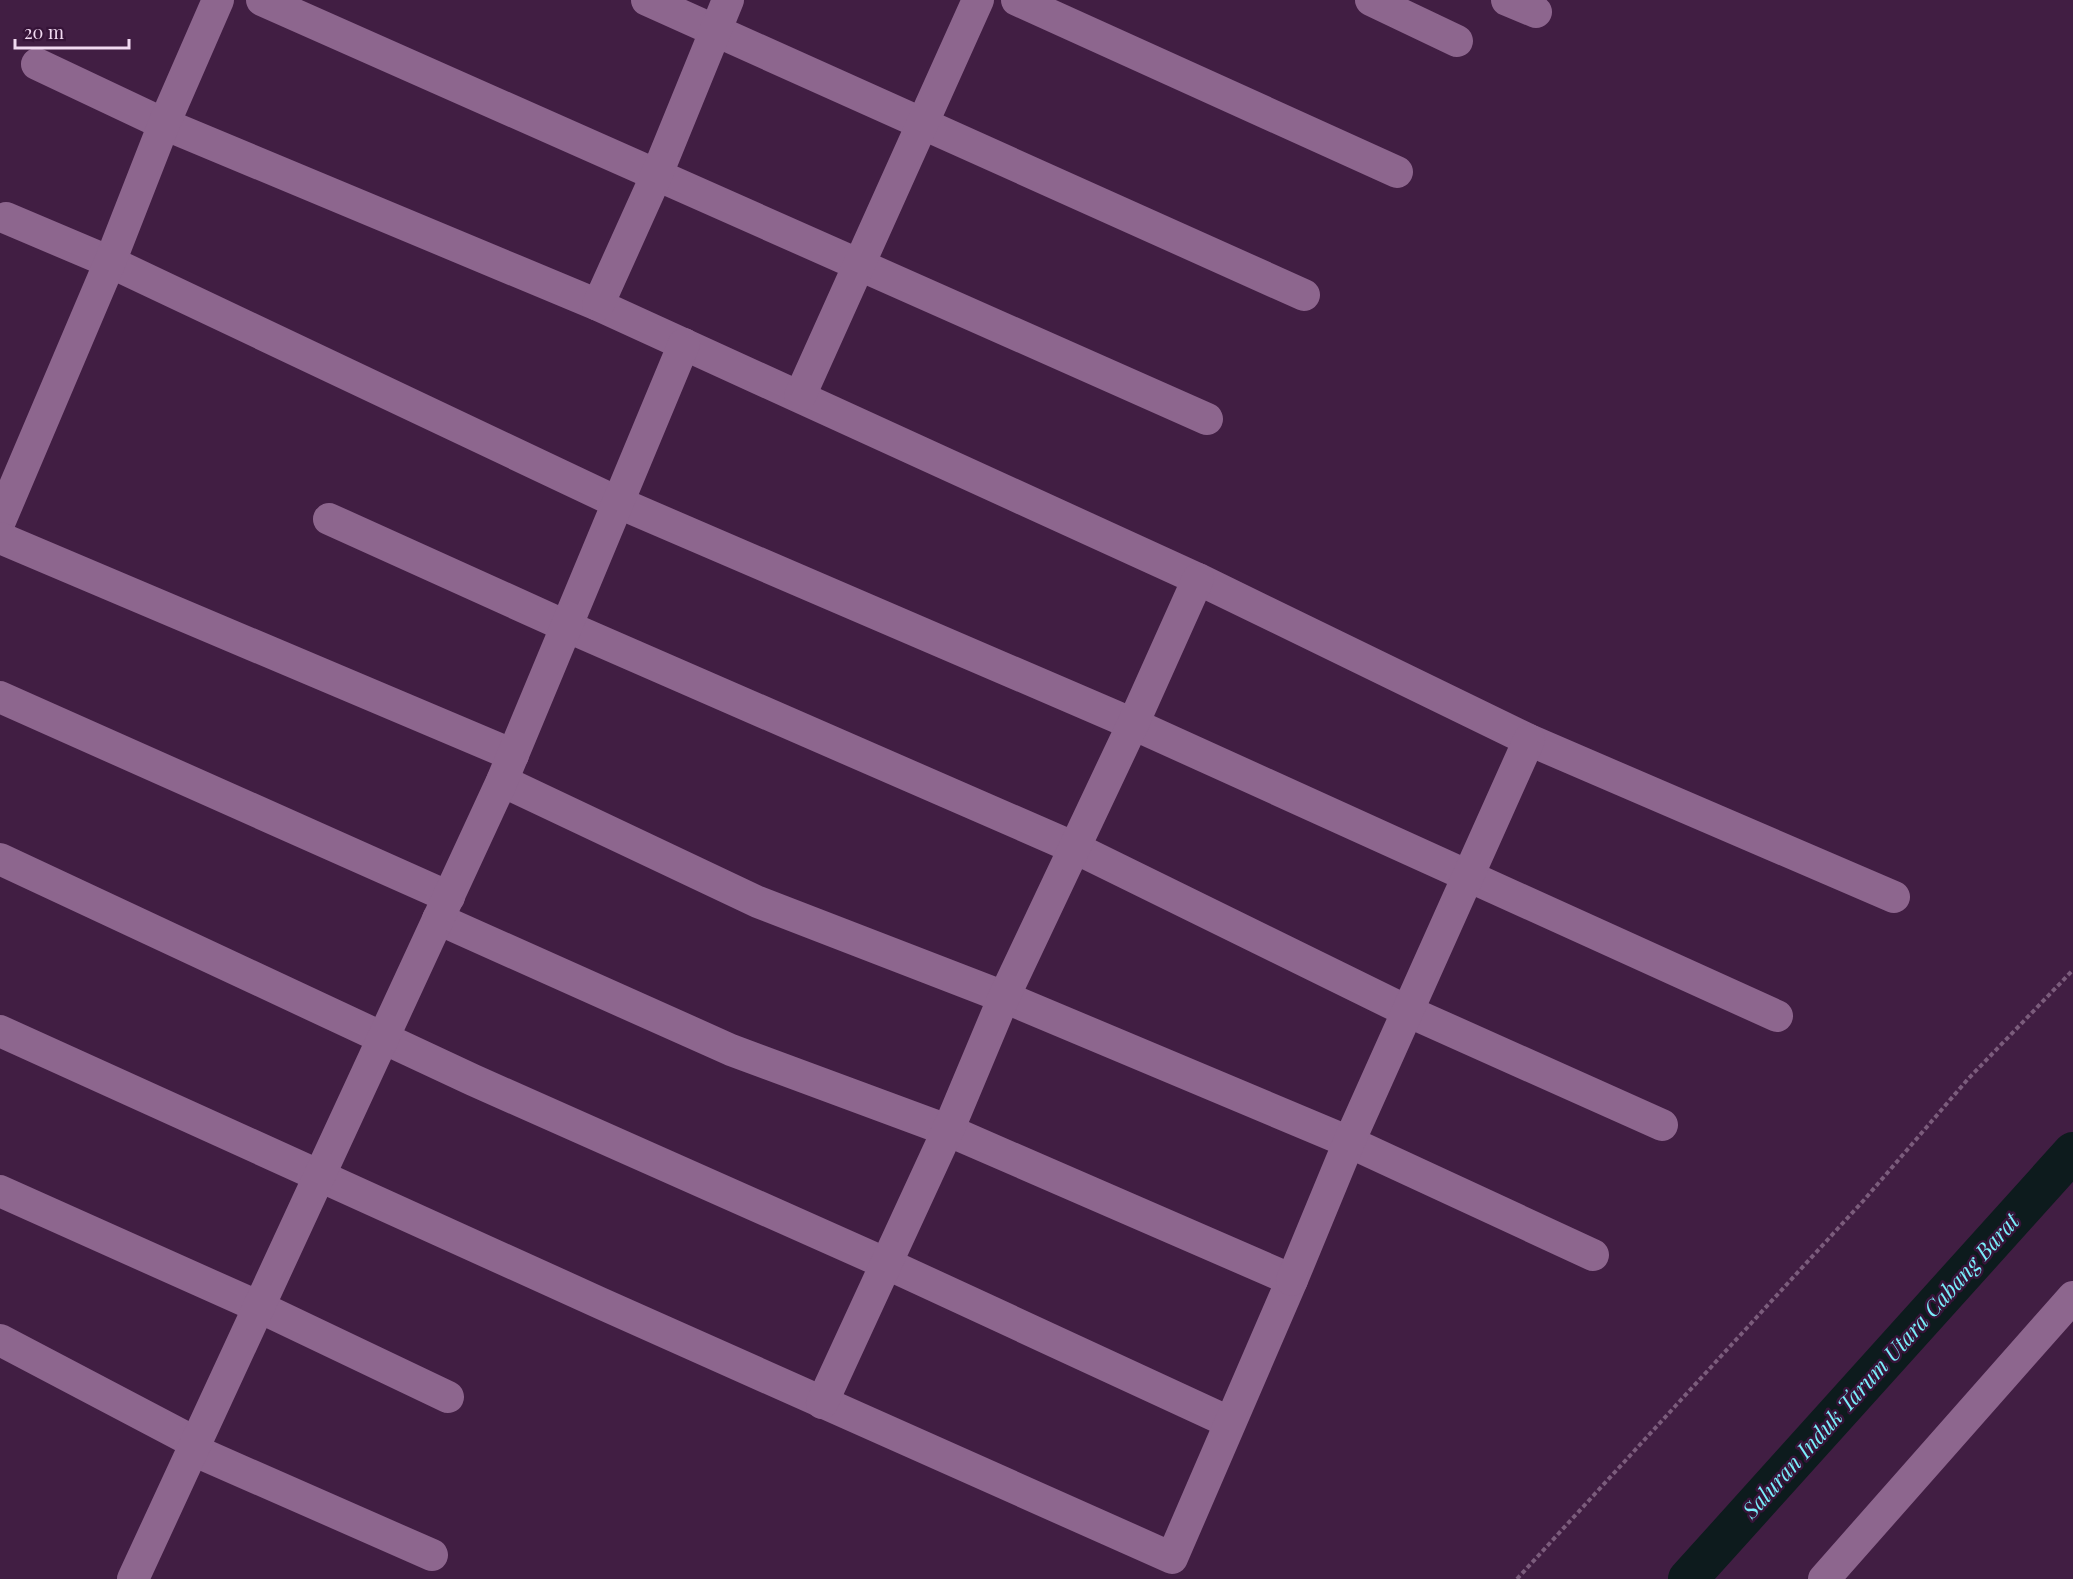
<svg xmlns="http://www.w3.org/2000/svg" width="2073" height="1579" font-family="'Playfair Display',serif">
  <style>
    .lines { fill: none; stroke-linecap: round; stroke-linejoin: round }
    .canal { stroke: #0d1b1d; stroke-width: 40 }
    .path { stroke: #7b5c7c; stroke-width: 4; stroke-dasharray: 4.5 3; stroke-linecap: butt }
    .street { stroke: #8d668e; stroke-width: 32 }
    .labels { text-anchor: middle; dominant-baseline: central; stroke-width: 5; stroke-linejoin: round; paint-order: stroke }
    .water-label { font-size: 22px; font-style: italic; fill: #7aeefb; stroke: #361438 }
  </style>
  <rect width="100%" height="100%" fill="#411e43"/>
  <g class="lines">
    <path class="canal" d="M 1688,1579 L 2073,1152"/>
    <path class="path" d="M 1517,1579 L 1864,1200 L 1968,1079 L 2073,970"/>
    <g class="street">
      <path d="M 262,0 L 1207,419"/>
      <path d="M 647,0 L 1304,295"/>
      <path d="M 1017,0 L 1397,172"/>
      <path d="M 1371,0 L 1457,41"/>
      <path d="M 1507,0 L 1536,12"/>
      <path d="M 37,64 L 164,124 L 598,305 L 1198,579 L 1529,740 L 1894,897"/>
      <path d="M 6,218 L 110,262 L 619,503 L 1133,724 L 1777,1016"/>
      <path d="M 598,305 L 657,174 L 728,0"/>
      <path d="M 800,396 L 978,0"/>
      <path d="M 329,519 L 568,627 L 1075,848 L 1407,1011 L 1662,1125"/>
      <path d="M 0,521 L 110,262 L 164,124 L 218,0"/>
      <path d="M 0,538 L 513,755"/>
      <path d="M 0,697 L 449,897"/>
      <path d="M 502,781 L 758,902 L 1004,997 L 1349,1142 L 1593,1255"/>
      <path d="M 0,859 L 473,1080 L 885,1263 L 1229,1422"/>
      <path d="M 0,1031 L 600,1303 L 1172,1558 L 1292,1280 L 947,1130 L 731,1050 L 438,919"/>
      <path d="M 0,1191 L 259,1307 L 448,1397"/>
      <path d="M 1292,1280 L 1349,1142 L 1529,740"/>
      <path d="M 0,1340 L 196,1443"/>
      <path d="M 822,1403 L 952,1121 L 1004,997 L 1133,724 L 1198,579"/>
      <path d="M 193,1450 L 432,1555"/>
      <path d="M 133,1579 L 502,781 L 684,344"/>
      <path d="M 1824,1579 L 2073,1297"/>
    </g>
  </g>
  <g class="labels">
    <g class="water-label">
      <text transform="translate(1880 1365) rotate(-48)">Saluran Induk Tarum Utara Cabang Barat</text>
    </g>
  </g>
  <path d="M15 39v9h114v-9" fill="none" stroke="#f1daf1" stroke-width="3"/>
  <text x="24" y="39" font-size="18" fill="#f1daf1" stroke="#361438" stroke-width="4.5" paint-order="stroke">20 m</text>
</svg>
